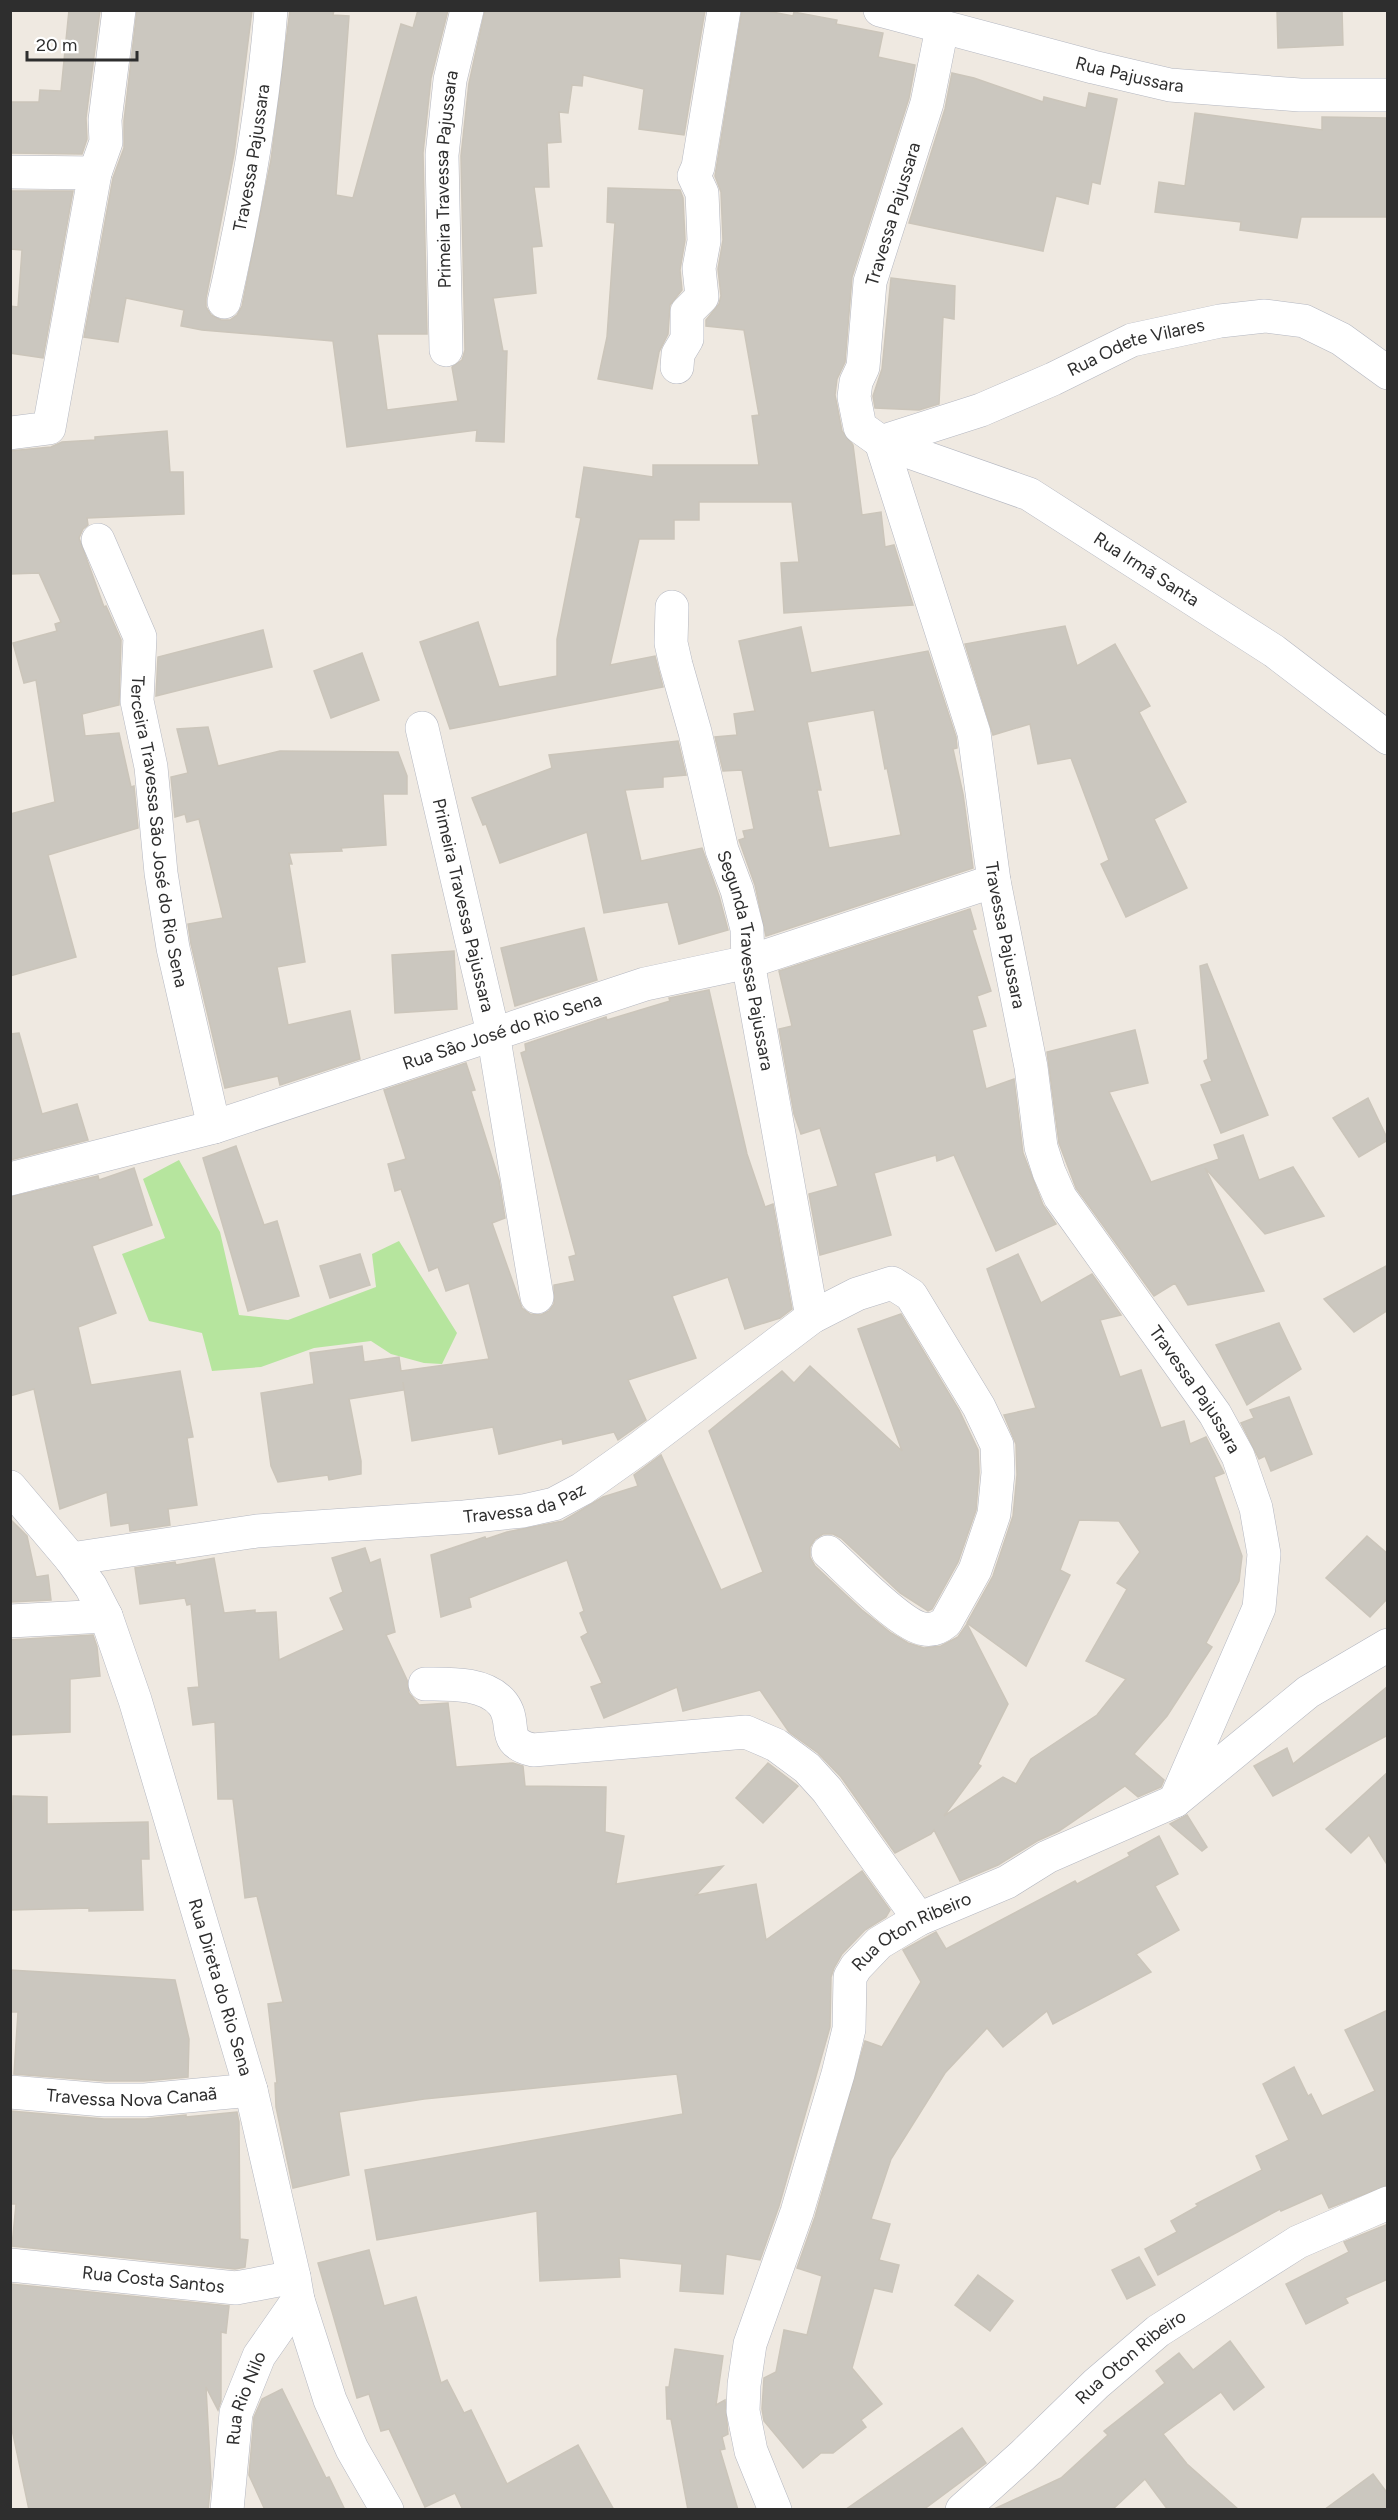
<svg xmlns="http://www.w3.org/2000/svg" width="1398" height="2520" font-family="Figtree,sans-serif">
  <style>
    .green { fill: #b6e59e }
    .building { fill: #cbc7bf; stroke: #cbc5ba; stroke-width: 1.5; fill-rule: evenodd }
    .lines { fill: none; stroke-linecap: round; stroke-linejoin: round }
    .minor-casing { stroke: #b4b7c1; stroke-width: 34 }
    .secondary-casing { stroke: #b4b7c1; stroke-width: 34 }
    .minor { stroke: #fff; stroke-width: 33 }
    .secondary { stroke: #fff; stroke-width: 33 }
    .labels { text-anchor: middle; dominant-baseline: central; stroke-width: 6; stroke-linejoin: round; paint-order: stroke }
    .street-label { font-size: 18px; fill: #2e2e2e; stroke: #fff }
  </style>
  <rect width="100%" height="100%" fill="#efe9e1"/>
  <path class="green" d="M 179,1160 L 220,1232 L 239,1315 L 288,1320 L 376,1287 L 372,1254 L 399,1241 L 457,1333 L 442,1364 L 424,1363 L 391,1354 L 371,1341 L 314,1348 L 261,1367 L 212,1371 L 202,1333 L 149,1321 L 122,1254 L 165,1238 L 143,1179 Z"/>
  <g class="building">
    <path d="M 69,10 L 100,10 L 86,118 L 87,139 L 82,154 L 10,153 L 10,102 L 39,102 L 40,90 L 61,91 Z"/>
    <path d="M 137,10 L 252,10 L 234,154 L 206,298 L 206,307 L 211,315 L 221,320 L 230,320 L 237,315 L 242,306 L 271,160 L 290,10 L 334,10 L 333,15 L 349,16 L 336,195 L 353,198 L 401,24 L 413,28 L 418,10 L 448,10 L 431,78 L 423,153 L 427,334 L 377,334 L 387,410 L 458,401 L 452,367 L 462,360 L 465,350 L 461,156 L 469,83 L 485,10 L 705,10 L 684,135 L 639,129 L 644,89 L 583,75 L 582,86 L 572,85 L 568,113 L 559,112 L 561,142 L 547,143 L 549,187 L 534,187 L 542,246 L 532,247 L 536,293 L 493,298 L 503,351 L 507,351 L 504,442 L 476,441 L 477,430 L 347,447 L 333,341 L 202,330 L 181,326 L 184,310 L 126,298 L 118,342 L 84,337 L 113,178 L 124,148 L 124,121 Z"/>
    <path d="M 742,10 L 762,10 L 793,16 L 794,12 L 837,20 L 836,24 L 883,33 L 878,57 L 915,65 L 909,98 L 852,277 L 845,362 L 837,379 L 835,395 L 842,431 L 853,445 L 862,515 L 881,512 L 885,547 L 894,545 L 913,605 L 784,613 L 781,563 L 799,562 L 792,502 L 699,502 L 699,520 L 674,520 L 674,539 L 639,539 L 610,665 L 655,656 L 663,687 L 450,729 L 420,642 L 478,622 L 499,687 L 557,676 L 557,639 L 581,518 L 576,517 L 584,467 L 653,477 L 653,465 L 759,465 L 752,416 L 759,415 L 744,330 L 706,326 L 706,320 L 719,304 L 721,296 L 718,269 L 723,240 L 721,192 L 715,176 Z"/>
    <path d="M 1277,10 L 1342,10 L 1343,45 L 1278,48 Z"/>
    <path d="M 952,73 L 974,78 L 1043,102 L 1044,97 L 1086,108 L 1089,93 L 1117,99 L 1100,184 L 1092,182 L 1088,204 L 1056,196 L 1043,251 L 909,223 L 945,109 Z"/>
    <path d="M 1195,113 L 1322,130 L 1322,117 L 1388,118 L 1388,217 L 1301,217 L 1297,238 L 1240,230 L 1241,222 L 1155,212 L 1159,182 L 1185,186 Z"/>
    <path d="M 608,188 L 680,190 L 683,198 L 685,240 L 680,270 L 682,290 L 670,305 L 668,334 L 659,352 L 652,389 L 598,379 L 607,337 L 615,223 L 607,222 Z"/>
    <path d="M 10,191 L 73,191 L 43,358 L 10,353 L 10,306 L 18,307 L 22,250 L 10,249 Z"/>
    <path d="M 891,278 L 955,286 L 954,319 L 943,317 L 939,404 L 919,410 L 875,408 L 873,396 L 882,369 Z"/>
    <path d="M 167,431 L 170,472 L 183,472 L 184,514 L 87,518 L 88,525 L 83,529 L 79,538 L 104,607 L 106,606 L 121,640 L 119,705 L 82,714 L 85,736 L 119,733 L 131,787 L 134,786 L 138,828 L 48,855 L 76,957 L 10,976 L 10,814 L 55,802 L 36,680 L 24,683 L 13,643 L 57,631 L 55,624 L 61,622 L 39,573 L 10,574 L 10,451 L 51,447 L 62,442 L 95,440 L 95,437 Z"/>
    <path d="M 1065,626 L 1077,666 L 1115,644 L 1150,706 L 1139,712 L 1186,802 L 1154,819 L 1187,888 L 1126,917 L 1101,864 L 1109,860 L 1071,758 L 1038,764 L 1030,724 L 993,735 L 965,644 Z"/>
    <path d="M 801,627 L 811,673 L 928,651 L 956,737 L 957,748 L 953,749 L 963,794 L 973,868 L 766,936 L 755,885 L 739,840 L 745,838 L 743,831 L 754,829 L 742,770 L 723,771 L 715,737 L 737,735 L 734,714 L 755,711 L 739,641 ZM 874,710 L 885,769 L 887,768 L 901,835 L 829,848 L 817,790 L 821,790 L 807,722 Z"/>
    <path d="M 263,630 L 272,667 L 156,696 L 158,657 Z"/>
    <path d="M 362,653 L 379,700 L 331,718 L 314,671 Z"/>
    <path d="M 208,727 L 218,766 L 280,751 L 398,752 L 407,776 L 407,794 L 383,794 L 386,845 L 341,848 L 342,851 L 289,853 L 292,864 L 289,864 L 305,962 L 277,967 L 288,1025 L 350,1011 L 360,1059 L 280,1085 L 278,1076 L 225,1088 L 191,944 L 188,924 L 223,918 L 199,819 L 187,822 L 185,814 L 175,817 L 171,777 L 188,773 L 177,729 Z"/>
    <path d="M 678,741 L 686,775 L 663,777 L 663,787 L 625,790 L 641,861 L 702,848 L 719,896 L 728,930 L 679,944 L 668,902 L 604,913 L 587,832 L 500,863 L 486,824 L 483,825 L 472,798 L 552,768 L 549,755 Z"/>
    <path d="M 970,909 L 976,929 L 972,930 L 991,991 L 977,996 L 986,1026 L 972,1030 L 986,1089 L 1014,1079 L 1023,1153 L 1043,1205 L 1056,1224 L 996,1251 L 954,1155 L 937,1161 L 936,1155 L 874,1173 L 891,1235 L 820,1255 L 809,1194 L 838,1186 L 820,1128 L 801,1134 L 794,1114 L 779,1029 L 792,1026 L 779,971 Z"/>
    <path d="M 584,928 L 597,980 L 515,1006 L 501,948 Z"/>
    <path d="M 454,951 L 457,1009 L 395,1013 L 392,955 Z"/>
    <path d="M 1207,964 L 1268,1115 L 1221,1133 L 1201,1085 L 1212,1081 L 1204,1061 L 1208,1059 L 1200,966 Z"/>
    <path d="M 709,990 L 747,1154 L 765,1207 L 773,1204 L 792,1309 L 780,1318 L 745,1329 L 728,1277 L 672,1296 L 696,1358 L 628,1380 L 646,1420 L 618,1440 L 614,1432 L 563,1444 L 562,1439 L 499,1454 L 493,1427 L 412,1441 L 403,1382 L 404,1390 L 349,1399 L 361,1461 L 361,1474 L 329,1480 L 328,1475 L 278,1482 L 271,1466 L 261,1393 L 314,1384 L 310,1353 L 362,1346 L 364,1362 L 399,1357 L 401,1371 L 489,1359 L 469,1283 L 446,1291 L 438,1267 L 429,1271 L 401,1189 L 395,1191 L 388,1164 L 406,1159 L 384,1090 L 466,1063 L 475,1090 L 471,1091 L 499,1180 L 505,1218 L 492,1223 L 522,1308 L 530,1314 L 541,1315 L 549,1311 L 554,1304 L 554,1285 L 575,1281 L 569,1257 L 576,1255 L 521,1053 L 526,1051 L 525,1044 L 606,1017 L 607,1020 L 670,1001 L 669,998 Z"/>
    <path d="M 1135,1030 L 1148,1083 L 1109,1092 L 1151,1182 L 1219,1159 L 1214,1145 L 1243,1135 L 1259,1180 L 1293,1167 L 1324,1216 L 1265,1234 L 1205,1168 L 1264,1291 L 1188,1305 L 1175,1283 L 1154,1296 L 1076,1188 L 1059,1143 L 1047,1052 Z"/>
    <path d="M 19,1033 L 42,1114 L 77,1104 L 88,1140 L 10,1160 L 10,1034 Z"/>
    <path d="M 1368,1098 L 1388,1140 L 1359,1157 L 1333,1118 Z"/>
    <path d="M 236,1146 L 264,1225 L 277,1221 L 299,1296 L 248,1311 L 203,1158 Z"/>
    <path d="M 134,1168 L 152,1225 L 92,1246 L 116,1313 L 78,1327 L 91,1385 L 180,1371 L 193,1437 L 187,1438 L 197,1505 L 168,1509 L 170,1525 L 130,1531 L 129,1523 L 111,1526 L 107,1492 L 60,1509 L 34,1389 L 10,1396 L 10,1197 L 98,1176 L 99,1180 Z"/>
    <path d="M 360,1254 L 370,1285 L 330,1298 L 320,1266 Z"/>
    <path d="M 1018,1254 L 1041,1303 L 1092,1274 L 1121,1315 L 1100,1320 L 1120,1377 L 1141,1370 L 1161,1428 L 1184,1421 L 1190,1444 L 1206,1437 L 1224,1473 L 1214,1477 L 1242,1556 L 1239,1581 L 1206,1643 L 1212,1647 L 1167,1716 L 1134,1754 L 1164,1780 L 1161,1787 L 1138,1797 L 1125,1786 L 1059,1831 L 1037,1841 L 998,1865 L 960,1881 L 934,1830 L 931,1834 L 895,1853 L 841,1777 L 818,1753 L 789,1732 L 760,1690 L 683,1711 L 677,1687 L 604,1718 L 591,1687 L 602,1683 L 581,1637 L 588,1633 L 580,1613 L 584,1611 L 567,1560 L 469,1598 L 471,1607 L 441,1617 L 431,1555 L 485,1537 L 486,1539 L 507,1532 L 563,1521 L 603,1497 L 638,1486 L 634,1475 L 661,1455 L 721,1590 L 763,1572 L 709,1431 L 782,1371 L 794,1383 L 810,1366 L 902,1451 L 858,1329 L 901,1314 L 959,1410 L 978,1450 L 979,1472 L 976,1510 L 958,1562 L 932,1609 L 928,1611 L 900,1593 L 841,1538 L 833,1534 L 823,1534 L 815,1539 L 810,1547 L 810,1557 L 815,1566 L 862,1610 L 891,1633 L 908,1643 L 924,1648 L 941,1646 L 958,1637 L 967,1624 L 1008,1704 L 978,1764 L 981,1766 L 944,1816 L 1003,1777 L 1016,1784 L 1031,1759 L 1097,1715 L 1126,1679 L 1086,1661 L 1127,1589 L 1117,1583 L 1140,1552 L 1119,1521 L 1079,1520 L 1060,1570 L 1070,1575 L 1026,1666 L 967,1623 L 993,1576 L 1013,1516 L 1017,1475 L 1016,1444 L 1004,1415 L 1036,1408 L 987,1269 Z"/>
    <path d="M 1388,1265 L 1388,1310 L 1354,1332 L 1324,1299 Z"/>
    <path d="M 1279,1323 L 1301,1369 L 1247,1405 L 1216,1345 Z"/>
    <path d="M 1289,1397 L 1312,1454 L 1271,1471 L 1265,1456 L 1259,1459 L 1241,1423 L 1254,1418 L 1250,1410 Z"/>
    <path d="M 10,1519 L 27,1536 L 36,1577 L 48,1575 L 51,1600 L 10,1602 Z"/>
    <path d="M 1367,1536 L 1388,1554 L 1388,1598 L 1370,1617 L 1326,1578 Z"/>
    <path d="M 365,1548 L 370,1563 L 380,1559 L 395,1632 L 386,1635 L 407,1680 L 409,1693 L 419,1705 L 448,1703 L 456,1767 L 513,1763 L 523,1766 L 525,1786 L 606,1787 L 605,1832 L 624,1836 L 616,1884 L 723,1866 L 696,1895 L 756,1884 L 766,1940 L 862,1871 L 890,1910 L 886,1917 L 865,1930 L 842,1954 L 834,1968 L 831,1977 L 830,2027 L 779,2206 L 760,2260 L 726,2254 L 723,2294 L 680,2291 L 682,2264 L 619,2258 L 620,2277 L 540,2281 L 537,2211 L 377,2240 L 365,2170 L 683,2114 L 677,2074 L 424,2099 L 339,2112 L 349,2175 L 293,2188 L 276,2107 L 275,2083 L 277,2083 L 268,2004 L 283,2002 L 257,1896 L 245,1898 L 233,1799 L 218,1799 L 215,1722 L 193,1725 L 188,1688 L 199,1687 L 191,1604 L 187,1605 L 185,1598 L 140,1604 L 135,1568 L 175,1562 L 176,1565 L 214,1558 L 224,1613 L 255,1610 L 255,1613 L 276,1612 L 279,1660 L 344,1630 L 330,1598 L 343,1592 L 332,1558 Z"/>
    <path d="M 93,1635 L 97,1647 L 100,1676 L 70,1679 L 70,1732 L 10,1735 L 10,1640 Z"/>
    <path d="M 1388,1686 L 1388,1735 L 1273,1796 L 1254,1766 L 1287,1748 L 1293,1764 Z"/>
    <path d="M 768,1763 L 798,1786 L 763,1823 L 736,1798 Z"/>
    <path d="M 1388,1772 L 1388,1866 L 1369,1835 L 1351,1853 L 1326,1829 Z"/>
    <path d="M 13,1796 L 47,1797 L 47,1824 L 148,1822 L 149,1859 L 141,1859 L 143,1910 L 89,1911 L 89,1908 L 10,1910 Z"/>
    <path d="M 1187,1815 L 1207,1847 L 1202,1851 L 1170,1824 Z"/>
    <path d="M 1159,1836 L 1178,1874 L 1155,1886 L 1179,1930 L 1136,1954 L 1151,1972 L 1053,2024 L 1047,2011 L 1003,2047 L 987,2028 L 945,2073 L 891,2159 L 871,2219 L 890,2224 L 879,2260 L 899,2265 L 892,2292 L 874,2288 L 852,2368 L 882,2404 L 861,2420 L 866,2427 L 833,2453 L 821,2453 L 803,2468 L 764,2421 L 762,2409 L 764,2378 L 776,2372 L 784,2330 L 807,2335 L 822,2276 L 797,2268 L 815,2217 L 865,2041 L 882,2047 L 921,1982 L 903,1950 L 936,1932 L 946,1949 L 1075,1881 L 1077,1884 L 1130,1856 L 1128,1853 Z"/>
    <path d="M 10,1970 L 175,1980 L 189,2039 L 188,2077 L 144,2081 L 105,2081 L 14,2074 L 18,2012 L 10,2012 Z"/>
    <path d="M 1388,2010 L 1388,2185 L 1329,2208 L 1322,2193 L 1281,2211 L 1280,2209 L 1158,2275 L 1145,2249 L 1177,2232 L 1171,2221 L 1198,2206 L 1196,2204 L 1262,2170 L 1256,2156 L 1289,2140 L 1263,2084 L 1294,2067 L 1308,2096 L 1311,2094 L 1322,2116 L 1375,2091 L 1345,2030 Z"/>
    <path d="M 10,2111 L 104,2119 L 145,2119 L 186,2115 L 186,2117 L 237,2112 L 239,2122 L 240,2239 L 248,2240 L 245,2267 L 235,2269 L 12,2246 L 16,2204 L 10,2204 Z"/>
    <path d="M 1388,2224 L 1388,2279 L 1345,2298 L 1348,2303 L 1306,2324 L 1286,2284 L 1349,2252 L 1344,2242 Z"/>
    <path d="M 369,2250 L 384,2306 L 416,2297 L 441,2383 L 447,2380 L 464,2413 L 471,2410 L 507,2484 L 578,2445 L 614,2510 L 459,2510 L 462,2508 L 455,2493 L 425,2507 L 389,2429 L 381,2431 L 369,2394 L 357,2398 L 318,2263 Z"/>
    <path d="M 1139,2257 L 1155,2285 L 1127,2299 L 1112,2270 Z"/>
    <path d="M 978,2275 L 1013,2301 L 990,2331 L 955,2305 Z"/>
    <path d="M 10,2284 L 229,2306 L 226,2333 L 221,2332 L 221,2401 L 218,2410 L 206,2387 L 211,2481 L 208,2510 L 29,2510 L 10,2420 Z"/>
    <path d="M 1230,2341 L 1264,2387 L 1234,2410 L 1221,2392 L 1163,2434 L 1187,2464 L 1239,2510 L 1168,2510 L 1145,2479 L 1112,2510 L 992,2510 L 1061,2478 L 1108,2435 L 1104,2431 L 1165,2383 L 1156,2371 L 1179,2353 L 1193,2370 Z"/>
    <path d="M 675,2349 L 723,2356 L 716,2405 L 725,2400 L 728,2434 L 722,2437 L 725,2449 L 720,2450 L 738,2510 L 688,2510 L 671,2419 L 667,2419 L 666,2387 L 669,2387 Z"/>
    <path d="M 282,2389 L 326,2478 L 329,2477 L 345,2510 L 265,2510 L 249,2475 L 254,2417 L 262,2399 Z"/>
    <path d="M 962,2428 L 986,2463 L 923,2510 L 845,2510 Z"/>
    <path d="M 1373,2474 L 1388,2494 L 1388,2510 L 1324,2510 Z"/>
  </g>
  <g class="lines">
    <defs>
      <g id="minor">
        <path id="s1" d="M 942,28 L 927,103 L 870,282 L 863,367 L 856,382 L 854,397 L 860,427 L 881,442 L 1029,494 L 1274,651 L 1388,738"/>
        <path d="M 10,172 L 95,173"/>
        <path id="s2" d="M 224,302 C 246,206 263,109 271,10"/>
        <path id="s3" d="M 446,350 L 442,155 L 450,80 L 467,10"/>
        <path d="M 677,367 L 678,354 L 687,339 L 687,312 L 702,297 L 699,268 L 704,241 L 702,193 L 694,176 L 698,167 L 724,10"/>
        <path d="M 10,433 L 49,428 L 95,173 L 106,142 L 105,120 L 119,10"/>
        <path id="s4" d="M 881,442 L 974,733 L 994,881 L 1031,1067 L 1041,1147 L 1049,1172 L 1060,1197 L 1215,1414 L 1238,1456 L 1256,1508 L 1264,1554 L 1259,1608 L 1175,1801"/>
        <path id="s5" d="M 881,442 L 981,410 L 1053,379 L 1132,340 L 1220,321 L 1265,316 L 1304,321 L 1341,339 L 1388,373"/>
        <path id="s6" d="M 98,540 L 140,637 L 137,701 L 151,767 L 161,873 L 173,948 L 214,1127"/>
        <path id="s7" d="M 672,607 L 671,643 L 676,665 L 695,732 L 722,850 L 737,890 L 747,929 L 748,962 L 812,1317"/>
        <path id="s8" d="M 422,728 L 493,1033 L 537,1297"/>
        <path id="s9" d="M 10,1179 L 214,1127 L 645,984 L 748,962 L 994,881"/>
        <path id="s10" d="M 71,1559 L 257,1531 L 464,1517 L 523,1511 L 554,1504 L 582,1489 L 641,1447 L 812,1317 L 857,1294 L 892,1283 L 911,1295 L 979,1407 L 997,1445 L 998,1473 L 994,1514 L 975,1570 L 946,1622 C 940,1627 932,1631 924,1629 C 901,1626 847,1569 828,1552"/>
        <path d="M 10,1621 L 106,1616"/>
        <path d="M 425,1684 C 449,1684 486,1682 503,1704 C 518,1724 499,1742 533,1750 L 746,1732 L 776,1745 L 807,1768 L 827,1790 L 919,1919"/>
        <path id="s11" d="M 10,2092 L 104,2100 L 145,2100 L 251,2090"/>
        <path id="s12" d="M 10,2265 L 236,2288 L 294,2277"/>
        <path id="s13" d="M 227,2510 L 236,2413 L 259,2356 L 298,2300"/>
        <path id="s14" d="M 775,2510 L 751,2451 L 743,2411 L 744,2385 L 750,2344 L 797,2212 L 838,2074 L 849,2029 L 850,1977 L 856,1967 L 879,1943 L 919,1919 L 1007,1882 L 1047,1857 L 1175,1801 L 1308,1692 L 1388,1645"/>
        <path id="s15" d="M 962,2510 L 1023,2455 L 1096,2384 L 1158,2331 L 1298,2242 L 1388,2203"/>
      </g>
      <g id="secondary">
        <path id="s16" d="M 880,10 L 1093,67 L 1170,85 L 1300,95 L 1388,95"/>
        <path id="s17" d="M 10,1487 L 71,1559 L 91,1587 L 106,1616 L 135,1700 L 251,2090 L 294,2277 L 298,2300 L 330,2400 L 352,2449 L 387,2510"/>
      </g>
    </defs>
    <use href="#minor" class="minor-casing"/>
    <use href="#secondary" class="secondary-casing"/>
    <use href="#minor" class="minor"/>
    <use href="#secondary" class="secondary"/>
  </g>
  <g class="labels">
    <g class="street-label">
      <text stroke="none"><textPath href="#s16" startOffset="258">Rua Pajussara</textPath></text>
      <text stroke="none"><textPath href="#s2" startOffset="147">Travessa Pajussara</textPath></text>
      <text stroke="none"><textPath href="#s3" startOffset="171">Primeira Travessa Pajussara</textPath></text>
      <text transform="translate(893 214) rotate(-73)">Travessa Pajussara</text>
      <text stroke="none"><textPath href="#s5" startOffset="273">Rua Odete Vilares</textPath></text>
      <text stroke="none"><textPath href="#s1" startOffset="734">Rua Irmã Santa</textPath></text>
      <text stroke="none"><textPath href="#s6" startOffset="302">Terceira Travessa São José do Rio Sena</textPath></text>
      <text stroke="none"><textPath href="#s8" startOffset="182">Primeira Travessa Pajussara</textPath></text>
      <text stroke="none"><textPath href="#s4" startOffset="510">Travessa Pajussara</textPath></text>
      <text stroke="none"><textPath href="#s7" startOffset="363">Segunda Travessa Pajussara</textPath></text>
      <text stroke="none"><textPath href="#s9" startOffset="514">Rua Sâo José do Rio Sena</textPath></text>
      <text stroke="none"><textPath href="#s4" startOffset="1014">Travessa Pajussara</textPath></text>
      <text stroke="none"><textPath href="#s10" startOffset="458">Travessa da Paz</textPath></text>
      <text stroke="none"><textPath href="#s14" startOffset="633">Rua Oton Ribeiro</textPath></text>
      <text stroke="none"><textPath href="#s17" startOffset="550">Rua Direta do Rio Sena</textPath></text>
      <text stroke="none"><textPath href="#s11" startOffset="122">Travessa Nova Canaã</textPath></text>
      <text stroke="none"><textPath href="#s12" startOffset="144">Rua Costa Santos</textPath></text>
      <text stroke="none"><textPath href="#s15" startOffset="228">Rua Oton Ribeiro</textPath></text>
      <text stroke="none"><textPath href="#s13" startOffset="114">Rua Rio Nilo</textPath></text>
    </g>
  </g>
  <rect width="1398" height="2520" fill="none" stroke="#2e2e2e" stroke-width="24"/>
  <path d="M27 51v9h110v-9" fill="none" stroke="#2e2e2e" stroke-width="3"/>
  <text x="36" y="51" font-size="18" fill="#2e2e2e" stroke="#ffffff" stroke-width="4.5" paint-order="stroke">20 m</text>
</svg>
